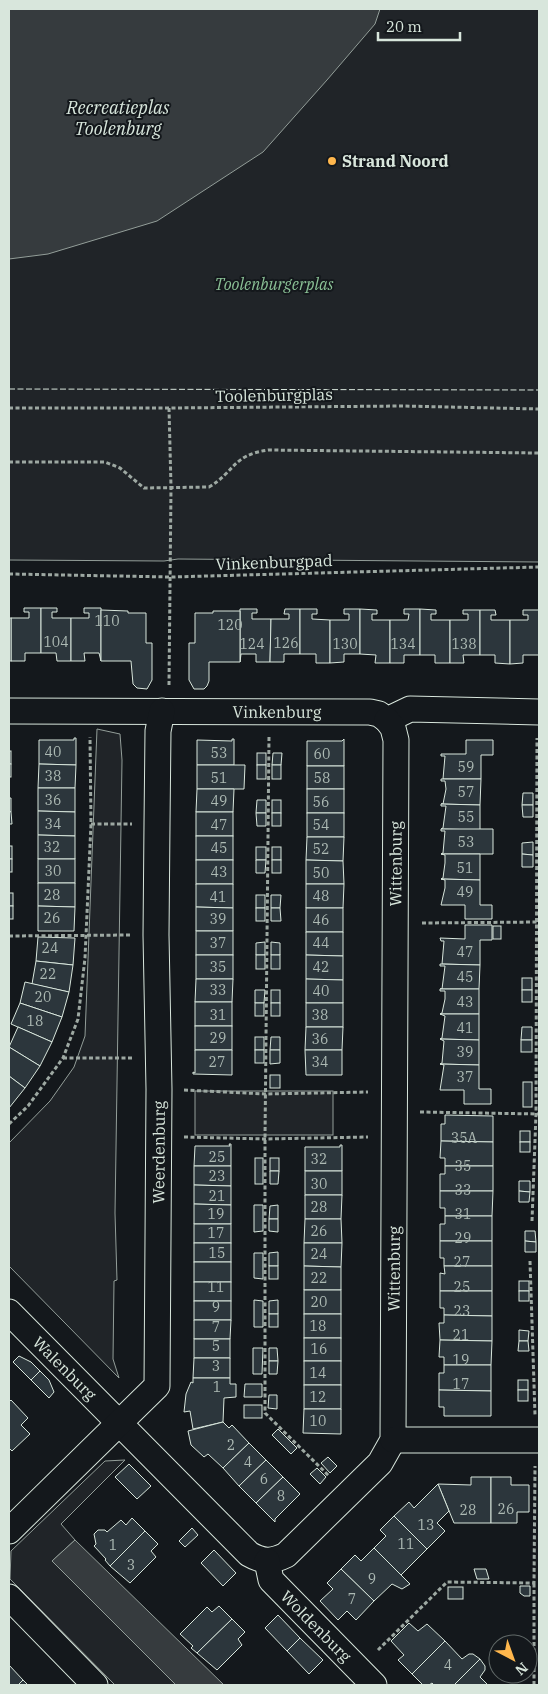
<svg xmlns="http://www.w3.org/2000/svg" width="548" height="1694" font-family="'IBM Plex Serif',serif">
  <style>
    .green { fill: #202428; stroke: #939e99 }
    .water { fill: #363b3e; stroke: #939e99 }
    .building { fill: #2c363c; stroke: #d8e6dc }
    .lines { fill: none; stroke-linecap: round; stroke-linejoin: round }
    .minor-casing { stroke: #d8e6dc; stroke-width: 27 }
    .path { stroke: #9da8a2; stroke-width: 3; stroke-dasharray: 4 2.5; stroke-linecap: butt }
    .minor { stroke: #14181c; stroke-width: 25 }
    .fence { stroke: #d8e6dc; stroke-width: 1; stroke-dasharray: 6 2.5; stroke-linecap: butt }
    .poi-dot { fill: #ffb74d; stroke: #14181c; stroke-width: 2 }
    .labels { text-anchor: middle; dominant-baseline: central; stroke-width: 4; stroke-linejoin: round; paint-order: stroke }
    .number-label { font-size: 14px; fill: #adbab4 }
    .poi-label { font-size: 16px; font-weight: bold; fill: #d8e6dc; stroke: #14181c; text-anchor: start }
    .park-label { font-size: 16px; font-style: italic; fill: #8ac095; stroke: #14181c }
    .street-label { font-size: 16px; fill: #d8e6dc; stroke: #14181c }
    .water-label { font-size: 18px; font-style: italic; fill: #d8e6dc; stroke: #14181c }
  </style>
  <rect width="100%" height="100%" fill="#14181c"/>
  <g class="green">
    <path d="M 9,9 L 539,9 L 539,562 L 178,559 L 164,561 L 9,560 Z"/>
    <path d="M 97,729 L 120,734 L 122,760 L 115,1213 L 117,1280 L 114,1281 L 113,1359 L 119,1378 L 9,1266 L 9,1143 L 50,1101 L 74,1067 L 85,1036 Z"/>
    <rect x="195" y="1091" width="138" height="44"/>
    <path d="M 125,1460 L 61,1524 L 75,1540 L 52,1561 L 176,1685 L 115,1685 L 10,1579 L 11,1551 L 105,1461 Z"/>
  </g>
  <g class="water">
    <path d="M 9,9 L 380,9 L 375,24 L 327,80 L 263,152 L 157,221 L 48,254 L 9,259 Z"/>
    <path d="M 75,1540 L 224,1685 L 176,1685 L 52,1561 Z"/>
  </g>
  <g class="building">
    <path d="M 24,608 L 41,608 L 41,653 L 25,653 L 25,661 L 11,661 L 11,618 L 29,618 L 29,612 L 24,612 Z"/>
    <path d="M 41,608 L 57,608 L 57,612 L 52,612 L 52,618 L 71,618 L 71,661 L 57,661 L 56,653 L 41,653 Z"/>
    <path d="M 84,608 L 101,608 L 101,661 L 99,653 L 84,653 L 85,661 L 71,661 L 71,618 L 89,618 L 89,613 L 84,613 Z"/>
    <path d="M 240,609 L 257,609 L 257,613 L 252,613 L 252,619 L 271,619 L 270,662 L 256,662 L 256,654 L 241,654 L 240,662 Z"/>
    <path d="M 285,609 L 300,609 L 300,654 L 284,654 L 284,662 L 270,662 L 271,619 L 289,619 L 289,614 L 284,614 Z"/>
    <path d="M 300,609 L 317,609 L 317,614 L 312,614 L 312,619 L 330,620 L 330,663 L 316,663 L 316,654 L 300,654 Z"/>
    <path d="M 344,609 L 360,609 L 360,654 L 344,654 L 344,662 L 330,663 L 330,620 L 349,620 L 349,614 L 344,614 Z"/>
    <path d="M 360,609 L 377,610 L 377,614 L 372,614 L 372,620 L 390,620 L 390,663 L 375,663 L 376,655 L 360,654 Z"/>
    <path d="M 404,609 L 420,609 L 420,655 L 404,655 L 404,663 L 390,663 L 390,620 L 408,620 L 409,614 L 404,614 Z"/>
    <path d="M 420,609 L 436,610 L 436,614 L 431,614 L 431,620 L 450,620 L 450,663 L 435,663 L 435,655 L 420,655 Z"/>
    <path d="M 101,610 L 128,611 L 128,613 L 146,613 L 146,643 L 152,643 L 152,680 L 147,689 L 137,688 L 133,684 L 131,661 L 101,661 Z"/>
    <path d="M 463,610 L 480,610 L 480,655 L 463,655 L 464,663 L 450,663 L 450,620 L 468,620 L 468,614 L 463,614 Z"/>
    <path d="M 480,610 L 495,610 L 496,615 L 491,615 L 491,620 L 510,620 L 510,664 L 495,663 L 495,655 L 480,655 Z"/>
    <path d="M 523,610 L 539,610 L 539,655 L 523,655 L 523,663 L 510,664 L 510,620 L 528,620 L 528,615 L 523,615 Z"/>
    <path d="M 213,611 L 240,611 L 240,662 L 209,662 L 209,681 L 207,686 L 204,689 L 194,689 L 189,680 L 189,643 L 195,643 L 195,613 L 213,613 Z"/>
    <rect x="9" y="618" width="2" height="43"/>
    <path d="M 74,738 L 76,738 L 76,765 L 39,764 L 39,740 L 74,740 Z"/>
    <path d="M 232,739 L 234,739 L 234,765 L 197,765 L 197,740 L 232,741 Z"/>
    <path d="M 344,739 L 344,766 L 307,766 L 307,741 L 342,741 Z"/>
    <path d="M 466,740 L 493,740 L 493,755 L 481,755 L 481,779 L 443,779 L 445,756 L 441,756 L 441,754 L 466,754 Z"/>
    <rect x="9" y="751" width="2" height="13"/>
    <rect x="257" y="753" width="9" height="12"/>
    <path d="M 273,753 L 282,753 L 281,765 L 272,765 Z"/>
    <rect x="9" y="764" width="2" height="13"/>
    <path d="M 39,764 L 76,765 L 75,788 L 38,788 Z"/>
    <path d="M 197,765 L 245,765 L 244,789 L 197,789 Z"/>
    <rect x="257" y="765" width="9" height="14"/>
    <rect x="272" y="765" width="9" height="14"/>
    <rect x="307" y="766" width="37" height="23"/>
    <path d="M 441,779 L 481,779 L 480,805 L 441,804 L 443,804 L 446,789 L 445,781 L 441,781 Z"/>
    <path d="M 38,788 L 75,788 L 75,812 L 38,811 Z"/>
    <path d="M 197,789 L 234,789 L 233,812 L 196,812 Z"/>
    <rect x="307" y="789" width="37" height="24"/>
    <path d="M 523,793 L 533,793 L 533,805 L 522,805 Z"/>
    <path d="M 9,798 L 11,798 L 11,812 L 9,811 Z"/>
    <path d="M 257,800 L 266,800 L 266,813 L 256,813 Z"/>
    <rect x="272" y="800" width="9" height="13"/>
    <path d="M 441,804 L 480,805 L 480,830 L 441,829 L 443,828 L 446,806 L 441,806 Z"/>
    <path d="M 522,805 L 533,805 L 533,817 L 523,817 Z"/>
    <path d="M 9,811 L 11,812 L 12,824 L 9,824 Z"/>
    <path d="M 38,811 L 75,812 L 75,836 L 38,835 Z"/>
    <rect x="196" y="812" width="37" height="24"/>
    <path d="M 256,813 L 266,813 L 266,826 L 257,826 Z"/>
    <rect x="272" y="813" width="9" height="13"/>
    <rect x="307" y="813" width="37" height="24"/>
    <path d="M 441,829 L 493,829 L 493,854 L 441,854 L 443,853 L 445,831 L 441,831 Z"/>
    <path d="M 38,835 L 75,836 L 75,859 L 38,859 Z"/>
    <rect x="196" y="836" width="37" height="24"/>
    <path d="M 307,837 L 344,837 L 343,861 L 306,860 Z"/>
    <path d="M 533,842 L 533,855 L 522,854 L 522,843 Z"/>
    <rect x="9" y="846" width="3" height="13"/>
    <rect x="256" y="847" width="10" height="13"/>
    <rect x="272" y="847" width="9" height="13"/>
    <path d="M 441,854 L 480,854 L 480,880 L 441,879 L 443,878 L 445,863 L 445,855 Z"/>
    <path d="M 522,854 L 533,855 L 533,867 L 522,867 Z"/>
    <rect x="9" y="859" width="3" height="13"/>
    <rect x="38" y="859" width="37" height="24"/>
    <rect x="196" y="860" width="37" height="24"/>
    <path d="M 256,860 L 266,860 L 265,873 L 256,873 Z"/>
    <rect x="272" y="860" width="9" height="13"/>
    <path d="M 306,860 L 343,861 L 344,884 L 306,884 Z"/>
    <path d="M 441,879 L 480,880 L 480,905 L 492,905 L 492,919 L 465,919 L 465,905 L 441,905 L 445,888 L 445,880 Z"/>
    <path d="M 38,883 L 75,883 L 75,907 L 38,906 Z"/>
    <path d="M 196,884 L 233,884 L 233,908 L 196,907 Z"/>
    <path d="M 306,884 L 344,884 L 343,908 L 306,908 Z"/>
    <rect x="9" y="893" width="4" height="13"/>
    <rect x="256" y="895" width="9" height="13"/>
    <path d="M 271,895 L 281,895 L 280,908 L 271,908 Z"/>
    <rect x="9" y="906" width="4" height="13"/>
    <path d="M 38,906 L 75,907 L 74,931 L 38,931 Z"/>
    <path d="M 196,907 L 233,908 L 233,931 L 196,931 Z"/>
    <rect x="256" y="908" width="9" height="13"/>
    <path d="M 271,908 L 280,908 L 281,921 L 271,921 Z"/>
    <rect x="306" y="908" width="37" height="24"/>
    <path d="M 465,925 L 492,925 L 492,940 L 480,940 L 480,965 L 442,964 L 444,941 L 441,941 L 440,938 L 465,939 Z"/>
    <rect x="493" y="926" width="8" height="13"/>
    <rect x="196" y="931" width="37" height="24"/>
    <path d="M 306,932 L 343,932 L 343,956 L 306,955 Z"/>
    <path d="M 38,937 L 75,938 L 73,965 L 36,961 Z"/>
    <path d="M 265,942 L 265,955 L 256,955 L 256,943 Z"/>
    <path d="M 271,942 L 280,943 L 280,955 L 271,955 Z"/>
    <rect x="196" y="955" width="37" height="24"/>
    <rect x="256" y="955" width="9" height="14"/>
    <rect x="271" y="955" width="9" height="14"/>
    <path d="M 306,955 L 343,956 L 343,980 L 306,979 Z"/>
    <path d="M 36,961 L 73,965 L 69,992 L 32,984 Z"/>
    <path d="M 440,964 L 480,965 L 479,989 L 440,989 L 442,989 L 445,966 L 440,966 Z"/>
    <rect x="522" y="978" width="10" height="12"/>
    <path d="M 196,979 L 233,979 L 232,1002 L 195,1002 Z"/>
    <path d="M 306,979 L 343,980 L 343,1003 L 306,1003 Z"/>
    <path d="M 25,982 L 69,992 L 62,1017 L 20,1003 Z"/>
    <path d="M 440,989 L 479,989 L 479,1014 L 440,1014 L 442,1013 L 445,999 L 445,991 L 440,991 Z"/>
    <path d="M 255,990 L 265,990 L 264,1003 L 255,1003 Z"/>
    <rect x="271" y="990" width="9" height="13"/>
    <rect x="522" y="990" width="10" height="12"/>
    <rect x="195" y="1002" width="37" height="24"/>
    <path d="M 20,1003 L 62,1017 L 52,1042 L 11,1024 Z"/>
    <rect x="255" y="1003" width="9" height="13"/>
    <rect x="271" y="1003" width="9" height="13"/>
    <rect x="306" y="1003" width="37" height="24"/>
    <path d="M 440,1014 L 479,1014 L 479,1040 L 440,1039 L 442,1038 L 445,1016 Z"/>
    <rect x="195" y="1026" width="37" height="24"/>
    <path d="M 18,1027 L 52,1042 L 40,1066 L 9,1047 Z"/>
    <path d="M 306,1027 L 343,1027 L 342,1050 L 305,1050 Z"/>
    <path d="M 522,1027 L 532,1027 L 532,1040 L 521,1040 Z"/>
    <rect x="255" y="1037" width="9" height="13"/>
    <path d="M 271,1037 L 280,1037 L 280,1050 L 270,1050 Z"/>
    <path d="M 440,1039 L 479,1040 L 479,1065 L 440,1064 L 442,1063 L 444,1041 Z"/>
    <rect x="521" y="1040" width="11" height="12"/>
    <path d="M 9,1047 L 40,1066 L 25,1088 L 9,1076 Z"/>
    <path d="M 195,1050 L 232,1050 L 232,1075 L 193,1074 L 193,1072 L 195,1073 Z"/>
    <rect x="255" y="1050" width="9" height="13"/>
    <path d="M 270,1050 L 280,1050 L 280,1063 L 270,1064 Z"/>
    <path d="M 305,1050 L 342,1050 L 342,1075 L 306,1075 Z"/>
    <path d="M 440,1064 L 479,1065 L 479,1089 L 491,1089 L 491,1104 L 464,1104 L 464,1090 L 440,1090 L 444,1065 Z"/>
    <rect x="270" y="1075" width="10" height="13"/>
    <path d="M 9,1076 L 25,1088 L 9,1108 Z"/>
    <rect x="523" y="1082" width="9" height="25"/>
    <path d="M 445,1115 L 493,1116 L 493,1142 L 441,1141 L 441,1124 L 445,1124 Z"/>
    <rect x="520" y="1131" width="10" height="11"/>
    <path d="M 441,1141 L 493,1142 L 493,1166 L 445,1166 L 445,1158 L 440,1158 Z"/>
    <rect x="520" y="1142" width="10" height="10"/>
    <path d="M 229,1144 L 231,1144 L 231,1166 L 194,1166 L 195,1146 L 230,1146 Z"/>
    <path d="M 340,1145 L 342,1145 L 342,1171 L 305,1171 L 305,1147 L 340,1147 Z"/>
    <rect x="255" y="1158" width="8" height="26"/>
    <rect x="270" y="1158" width="9" height="13"/>
    <path d="M 194,1166 L 231,1166 L 231,1186 L 194,1185 Z"/>
    <path d="M 445,1166 L 493,1166 L 493,1191 L 440,1191 L 440,1174 L 445,1174 Z"/>
    <path d="M 270,1171 L 279,1171 L 278,1184 L 270,1184 Z"/>
    <rect x="305" y="1171" width="37" height="24"/>
    <path d="M 519,1181 L 530,1181 L 530,1192 L 519,1191 Z"/>
    <path d="M 194,1185 L 231,1186 L 231,1205 L 194,1204 Z"/>
    <path d="M 440,1191 L 493,1191 L 492,1216 L 445,1216 L 445,1208 L 440,1208 Z"/>
    <path d="M 519,1191 L 530,1192 L 529,1202 L 519,1202 Z"/>
    <path d="M 305,1195 L 342,1195 L 341,1219 L 305,1219 Z"/>
    <path d="M 194,1204 L 231,1205 L 231,1224 L 194,1224 Z"/>
    <path d="M 254,1205 L 263,1205 L 263,1231 L 254,1232 Z"/>
    <path d="M 278,1205 L 278,1219 L 269,1219 L 270,1206 Z"/>
    <path d="M 445,1216 L 492,1216 L 492,1241 L 440,1241 L 440,1224 L 445,1224 Z"/>
    <path d="M 269,1219 L 278,1219 L 278,1232 L 269,1231 Z"/>
    <path d="M 305,1219 L 341,1219 L 342,1243 L 304,1243 Z"/>
    <rect x="194" y="1224" width="37" height="19"/>
    <path d="M 525,1231 L 535,1231 L 536,1242 L 525,1241 Z"/>
    <path d="M 440,1241 L 492,1241 L 492,1266 L 444,1266 L 444,1258 L 440,1258 Z"/>
    <path d="M 525,1241 L 536,1242 L 536,1252 L 525,1252 Z"/>
    <rect x="194" y="1243" width="37" height="19"/>
    <path d="M 304,1243 L 342,1243 L 341,1267 L 304,1266 Z"/>
    <path d="M 278,1252 L 278,1266 L 269,1266 L 269,1253 Z"/>
    <path d="M 254,1253 L 263,1253 L 263,1279 L 254,1278 Z"/>
    <rect x="194" y="1262" width="37" height="20"/>
    <rect x="269" y="1266" width="9" height="13"/>
    <path d="M 304,1266 L 341,1267 L 341,1290 L 304,1290 Z"/>
    <path d="M 444,1266 L 492,1266 L 492,1291 L 440,1291 L 440,1273 L 445,1274 Z"/>
    <rect x="519" y="1281" width="10" height="10"/>
    <rect x="194" y="1282" width="37" height="19"/>
    <rect x="304" y="1290" width="37" height="24"/>
    <path d="M 440,1291 L 492,1291 L 492,1316 L 444,1315 L 444,1308 L 440,1308 Z"/>
    <rect x="519" y="1291" width="10" height="10"/>
    <path d="M 254,1300 L 263,1301 L 263,1327 L 254,1327 Z"/>
    <path d="M 278,1300 L 278,1314 L 269,1314 L 269,1301 Z"/>
    <rect x="194" y="1301" width="37" height="19"/>
    <rect x="269" y="1314" width="9" height="13"/>
    <rect x="304" y="1314" width="37" height="24"/>
    <path d="M 444,1315 L 492,1316 L 492,1341 L 440,1340 L 439,1323 L 444,1323 Z"/>
    <path d="M 194,1320 L 231,1320 L 230,1339 L 194,1339 Z"/>
    <path d="M 519,1330 L 529,1331 L 528,1341 L 519,1341 Z"/>
    <rect x="304" y="1338" width="37" height="23"/>
    <rect x="194" y="1339" width="36" height="19"/>
    <path d="M 440,1340 L 492,1341 L 491,1365 L 444,1365 L 444,1357 L 439,1357 Z"/>
    <path d="M 519,1341 L 528,1341 L 529,1351 L 518,1351 Z"/>
    <path d="M 253,1348 L 263,1348 L 262,1374 L 253,1374 Z"/>
    <path d="M 269,1348 L 277,1348 L 278,1361 L 269,1361 Z"/>
    <path d="M 19,1356 L 31,1362 L 40,1371 L 31,1380 L 13,1362 Z"/>
    <path d="M 194,1358 L 230,1358 L 230,1378 L 193,1378 Z"/>
    <path d="M 269,1361 L 278,1361 L 277,1374 L 269,1374 Z"/>
    <rect x="304" y="1361" width="37" height="24"/>
    <path d="M 444,1365 L 491,1365 L 491,1391 L 439,1390 L 439,1373 L 444,1373 Z"/>
    <path d="M 40,1371 L 49,1380 L 54,1392 L 49,1398 L 31,1380 Z"/>
    <path d="M 193,1378 L 230,1378 L 230,1384 L 236,1384 L 236,1397 L 224,1398 L 223,1422 L 193,1429 L 190,1411 L 184,1412 L 186,1394 L 191,1382 L 193,1383 Z"/>
    <rect x="518" y="1380" width="10" height="10"/>
    <path d="M 245,1384 L 262,1384 L 262,1397 L 244,1397 Z"/>
    <rect x="304" y="1385" width="37" height="24"/>
    <path d="M 439,1390 L 491,1391 L 491,1416 L 444,1416 L 444,1407 L 439,1407 Z"/>
    <rect x="518" y="1390" width="10" height="11"/>
    <path d="M 269,1395 L 277,1395 L 277,1409 L 268,1408 Z"/>
    <path d="M 11,1400 L 28,1418 L 21,1425 L 30,1434 L 12,1451 L 9,1448 L 9,1402 Z"/>
    <rect x="244" y="1405" width="18" height="13"/>
    <path d="M 304,1409 L 341,1409 L 341,1434 L 303,1433 Z"/>
    <path d="M 223,1422 L 229,1428 L 232,1425 L 249,1443 L 223,1468 L 208,1454 L 204,1457 L 191,1445 L 188,1431 Z"/>
    <path d="M 278,1429 L 297,1448 L 291,1454 L 272,1435 Z"/>
    <path d="M 249,1443 L 266,1460 L 239,1486 L 223,1468 Z"/>
    <path d="M 328,1457 L 337,1466 L 330,1473 L 321,1463 Z"/>
    <path d="M 266,1460 L 283,1477 L 256,1503 L 239,1486 Z"/>
    <path d="M 129,1464 L 151,1486 L 137,1499 L 115,1477 Z"/>
    <path d="M 317,1468 L 326,1477 L 320,1484 L 310,1474 Z"/>
    <path d="M 283,1477 L 300,1494 L 275,1519 L 275,1522 L 256,1503 Z"/>
    <path d="M 471,1477 L 491,1477 L 491,1523 L 454,1523 L 438,1484 L 471,1485 Z"/>
    <path d="M 491,1477 L 511,1477 L 511,1485 L 529,1485 L 529,1512 L 517,1512 L 517,1523 L 491,1523 Z"/>
    <path d="M 438,1484 L 449,1511 L 437,1523 L 445,1531 L 427,1549 L 394,1516 L 409,1502 L 414,1508 Z"/>
    <path d="M 394,1516 L 427,1549 L 401,1575 L 374,1548 L 386,1536 L 380,1530 Z"/>
    <path d="M 132,1518 L 145,1531 L 110,1566 L 105,1560 L 106,1559 L 94,1546 L 96,1544 L 94,1534 L 98,1530 L 105,1530 L 107,1532 L 121,1520 L 126,1525 Z"/>
    <path d="M 192,1528 L 198,1535 L 185,1547 L 179,1541 Z"/>
    <path d="M 145,1531 L 158,1544 L 151,1551 L 156,1557 L 130,1583 L 110,1566 Z"/>
    <path d="M 374,1548 L 410,1584 L 402,1589 L 392,1584 L 374,1601 L 341,1569 L 355,1555 L 361,1561 Z"/>
    <path d="M 214,1550 L 236,1573 L 223,1586 L 201,1563 Z"/>
    <path d="M 341,1569 L 374,1601 L 356,1620 L 347,1611 L 338,1620 L 320,1601 L 333,1589 L 327,1583 Z"/>
    <path d="M 474,1569 L 486,1569 L 489,1579 L 477,1579 Z"/>
    <path d="M 520,1586 L 530,1586 L 530,1596 L 524,1596 L 520,1593 Z"/>
    <rect x="448" y="1587" width="15" height="12"/>
    <path d="M 219,1606 L 232,1619 L 197,1653 L 191,1648 L 193,1646 L 180,1634 L 207,1607 L 212,1612 Z"/>
    <path d="M 278,1615 L 300,1638 L 287,1651 L 265,1628 Z"/>
    <path d="M 232,1619 L 245,1632 L 238,1639 L 242,1645 L 217,1670 L 197,1653 Z"/>
    <path d="M 409,1623 L 418,1631 L 427,1624 L 445,1641 L 412,1674 L 398,1660 L 404,1655 L 391,1641 Z"/>
    <path d="M 300,1638 L 323,1660 L 309,1674 L 287,1651 Z"/>
    <path d="M 445,1641 L 462,1659 L 469,1654 L 473,1654 L 480,1659 L 454,1685 L 434,1685 L 432,1683 L 429,1685 L 423,1685 L 412,1674 Z"/>
    <path d="M 480,1659 L 485,1666 L 485,1670 L 480,1677 L 488,1685 L 454,1685 Z"/>
    <path d="M 9,1665 L 23,1680 L 18,1685 L 9,1685 Z"/>
    <path d="M 23,1680 L 28,1685 L 18,1685 Z"/>
  </g>
  <g class="lines">
    <defs>
      <g id="minor">
        <path id="s1" d="M 9,711 L 370,712 L 379,714 L 387,720 L 410,709 L 539,712"/>
        <path id="s2" d="M 9,1312 L 249,1554 C 263,1562 272,1562 286,1555 L 380,1463 L 393,1440 L 396,740 L 393,728 L 387,720"/>
        <path d="M 393,1440 L 539,1440"/>
        <path id="s3" d="M 9,1531 L 157,1386 L 159,1089 L 156,935 L 157,824 L 158,731 L 162,711"/>
        <path id="s4" d="M 267,1561 L 271,1580 L 374,1685"/>
        <path d="M 9,1597 L 95,1685"/>
      </g>
    </defs>
    <use href="#minor" class="minor-casing"/>
    <g class="path">
      <path d="M 9,408 L 169,408 L 403,406 L 539,409"/>
      <path d="M 169,408 L 171,487 L 169,685"/>
      <path d="M 9,462 L 105,462 L 120,468 L 144,488 L 209,487 C 235,472 232,455 268,450 L 539,453"/>
      <path d="M 9,574 L 171,577 L 539,567"/>
      <path d="M 269,737 L 265,1139 L 265,1413 L 329,1476"/>
      <path d="M 91,824 L 132,824"/>
      <path d="M 422,923 L 539,922"/>
      <path d="M 9,936 L 131,935"/>
      <path d="M 63,1058 L 132,1058"/>
      <path d="M 184,1090 L 266,1094 L 368,1092"/>
      <path d="M 420,1112 L 539,1114"/>
      <path d="M 9,1124 L 28,1106 L 63,1058 L 78,1019 L 85,958 L 91,824 L 90,737"/>
      <path d="M 184,1137 L 265,1139 L 368,1137"/>
      <path d="M 532,1221 L 536,1114 L 537,738"/>
      <path d="M 530,1261 L 535,1415"/>
      <path d="M 378,1650 L 447,1582 L 534,1583 L 535,1466"/>
      <path d="M 534,1685 L 534,1583"/>
    </g>
    <use href="#minor" class="minor"/>
    <path class="fence" d="M 9,389 L 539,390"/>
  </g>
  <circle class="poi-dot" cx="332" cy="161" r="5"/>
  <g class="labels">
    <g class="number-label">
      <text x="107" y="621">110</text>
      <text x="230" y="625">120</text>
      <text x="56" y="642">104</text>
      <text x="286" y="643">126</text>
      <text x="252" y="644">124</text>
      <text x="345" y="644">130</text>
      <text x="403" y="644">134</text>
      <text x="464" y="644">138</text>
      <text x="53" y="752">40</text>
      <text x="219" y="753">53</text>
      <text x="322" y="754">60</text>
      <text x="466" y="767">59</text>
      <text x="53" y="776">38</text>
      <text x="219" y="778">51</text>
      <text x="322" y="778">58</text>
      <text x="466" y="792">57</text>
      <text x="53" y="800">36</text>
      <text x="219" y="801">49</text>
      <text x="321" y="802">56</text>
      <text x="466" y="817">55</text>
      <text x="53" y="824">34</text>
      <text x="219" y="825">47</text>
      <text x="321" y="825">54</text>
      <text x="466" y="842">53</text>
      <text x="52" y="847">32</text>
      <text x="219" y="848">45</text>
      <text x="321" y="849">52</text>
      <text x="465" y="868">51</text>
      <text x="53" y="871">30</text>
      <text x="219" y="872">43</text>
      <text x="321" y="873">50</text>
      <text x="465" y="892">49</text>
      <text x="52" y="895">28</text>
      <text x="321" y="896">48</text>
      <text x="218" y="897">41</text>
      <text x="52" y="918">26</text>
      <text x="218" y="919">39</text>
      <text x="321" y="920">46</text>
      <text x="218" y="943">37</text>
      <text x="321" y="943">44</text>
      <text x="50" y="948">24</text>
      <text x="465" y="952">47</text>
      <text x="218" y="967">35</text>
      <text x="321" y="967">42</text>
      <text x="48" y="974">22</text>
      <text x="465" y="977">45</text>
      <text x="218" y="990">33</text>
      <text x="321" y="991">40</text>
      <text x="43" y="997">20</text>
      <text x="465" y="1002">43</text>
      <text x="218" y="1015">31</text>
      <text x="320" y="1015">38</text>
      <text x="35" y="1021">18</text>
      <text x="465" y="1028">41</text>
      <text x="218" y="1038">29</text>
      <text x="320" y="1039">36</text>
      <text x="465" y="1052">39</text>
      <text x="217" y="1062">27</text>
      <text x="320" y="1062">34</text>
      <text x="465" y="1077">37</text>
      <text x="464" y="1138">35A</text>
      <text x="217" y="1157">25</text>
      <text x="319" y="1159">32</text>
      <text x="463" y="1166">35</text>
      <text x="217" y="1176">23</text>
      <text x="319" y="1184">30</text>
      <text x="463" y="1190">33</text>
      <text x="217" y="1196">21</text>
      <text x="319" y="1207">28</text>
      <text x="216" y="1214">19</text>
      <text x="463" y="1214">31</text>
      <text x="319" y="1231">26</text>
      <text x="216" y="1233">17</text>
      <text x="463" y="1238">29</text>
      <text x="217" y="1253">15</text>
      <text x="319" y="1254">24</text>
      <text x="462" y="1262">27</text>
      <text x="319" y="1278">22</text>
      <text x="216" y="1287">11</text>
      <text x="462" y="1287">25</text>
      <text x="319" y="1302">20</text>
      <text x="216" y="1307">9</text>
      <text x="462" y="1311">23</text>
      <text x="318" y="1326">18</text>
      <text x="216" y="1327">7</text>
      <text x="461" y="1335">21</text>
      <text x="216" y="1346">5</text>
      <text x="319" y="1349">16</text>
      <text x="461" y="1360">19</text>
      <text x="216" y="1366">3</text>
      <text x="318" y="1373">14</text>
      <text x="461" y="1384">17</text>
      <text x="217" y="1387">1</text>
      <text x="318" y="1397">12</text>
      <text x="318" y="1421">10</text>
      <text x="231" y="1445">2</text>
      <text x="248" y="1462">4</text>
      <text x="264" y="1479">6</text>
      <text x="281" y="1496">8</text>
      <text x="506" y="1509">26</text>
      <text x="468" y="1510">28</text>
      <text x="426" y="1525">13</text>
      <text x="406" y="1544">11</text>
      <text x="113" y="1545">1</text>
      <text x="131" y="1565">3</text>
      <text x="372" y="1579">9</text>
      <text x="352" y="1599">7</text>
      <text x="448" y="1665">4</text>
    </g>
    <g class="poi-label">
      <text x="342" y="161">Strand Noord</text>
    </g>
    <g class="park-label">
      <text x="274" y="284">Toolenburgerplas</text>
    </g>
    <g class="street-label">
      <text transform="translate(274 395) rotate(-1)">Toolenburgplas</text>
      <text transform="translate(274 562) rotate(-2)">Vinkenburgpad</text>
      <text stroke="none"><textPath href="#s1" startOffset="268">Vinkenburg</textPath></text>
      <text stroke="none"><textPath href="#s2" startOffset="1114">Wittenburg</textPath></text>
      <text stroke="none"><textPath href="#s3" startOffset="441">Weerdenburg</textPath></text>
      <text stroke="none"><textPath href="#s2" startOffset="709">Wittenburg</textPath></text>
      <text stroke="none"><textPath href="#s2" startOffset="79">Walenburg</textPath></text>
      <text stroke="none"><textPath href="#s4" startOffset="84">Woldenburg</textPath></text>
    </g>
    <g class="water-label">
      <text x="118" y="107">Recreatieplas<tspan x="118" dy="21">Toolenburg</tspan></text>
    </g>
  </g>
  <rect width="548" height="1694" fill="none" stroke="#d8e6dc" stroke-width="20"/>
  <g transform="translate(513 1659) rotate(139)"><circle r="24" fill="#14181c" stroke="#626a69"/>
  <path d="M0-4L9 19L0 12L-9 19Z" fill="#ffb74d"/>
  <text y="-8" font-size="14" font-weight="bold" text-anchor="middle" fill="#d8e6dc">N</text>
  </g>
  <path d="M378 32v8h82v-8" fill="none" stroke="#d8e6dc" stroke-width="2.5"/>
  <text x="386" y="32" font-size="15" fill="#d8e6dc" stroke="#14181c" stroke-width="4" paint-order="stroke">20 m</text>
</svg>
